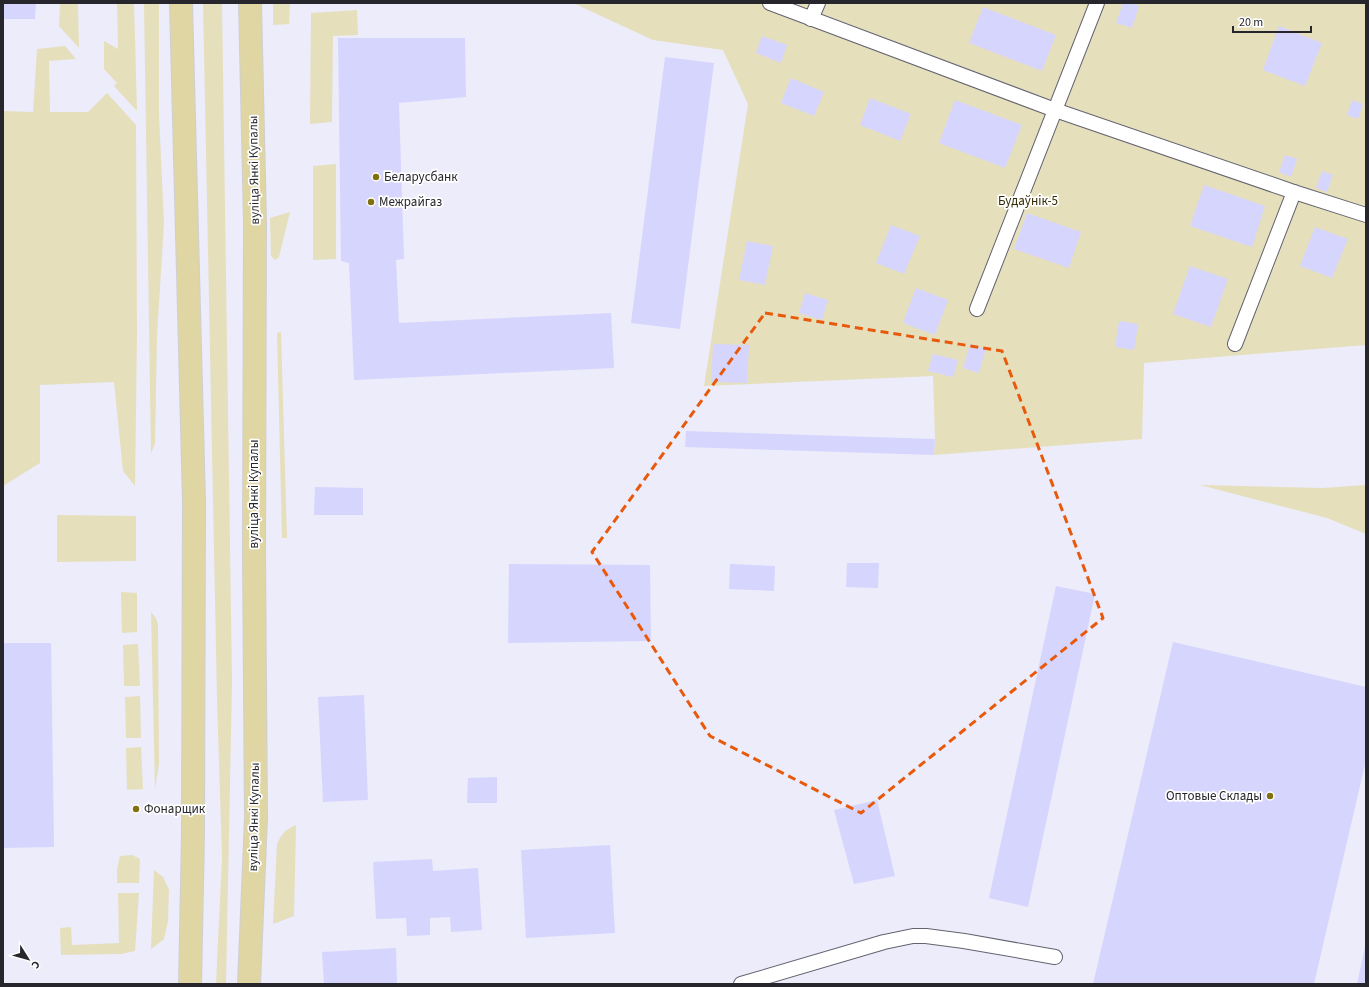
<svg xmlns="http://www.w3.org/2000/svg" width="1369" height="987" font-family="'Source Sans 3',sans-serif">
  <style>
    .green { fill: #e6dfbc }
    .building { fill: #d6d5fd }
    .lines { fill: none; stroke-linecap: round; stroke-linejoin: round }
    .lane-casing { stroke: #636370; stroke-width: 16 }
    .primary-casing { stroke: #cfcfd1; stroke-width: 24 }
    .lane { stroke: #fff; stroke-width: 14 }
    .primary { stroke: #dfd6a4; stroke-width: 22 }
    .marked { fill: none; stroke: #e8590c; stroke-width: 3; stroke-dasharray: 8 5; stroke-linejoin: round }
    .poi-dot { fill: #807010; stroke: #fff; stroke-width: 1.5 }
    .labels { text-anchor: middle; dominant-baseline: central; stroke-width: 3.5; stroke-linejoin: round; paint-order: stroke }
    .street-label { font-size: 13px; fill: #26262c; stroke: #fff }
    .poi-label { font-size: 13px; fill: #26262c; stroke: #fff; text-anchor: start }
    .park-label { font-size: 13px; fill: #312900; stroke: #fff }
  </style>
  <rect width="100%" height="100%" fill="#ececfb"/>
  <g class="green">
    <path d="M 60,3 L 78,3 L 79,48 L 59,26 Z"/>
    <path d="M 117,3 L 134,3 L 137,111 L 114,86 L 117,83 L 104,69 L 104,41 L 118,49 Z"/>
    <path d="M 144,3 L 159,3 L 159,115 L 164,223 L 157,336 L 155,443 L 151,454 Z"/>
    <path d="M 203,3 L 222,3 L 232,682 L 226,984 L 216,984 L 222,857 L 217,699 Z"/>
    <path d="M 273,3 L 290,3 L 289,24 L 273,25 Z"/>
    <path d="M 573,3 L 1366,3 L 1366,345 L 1144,363 L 1142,439 L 934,455 L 935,439 L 933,376 L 704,386 L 748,104 L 723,50 L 653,40 Z"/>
    <path d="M 357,10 L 358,35 L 333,36 L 332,122 L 310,124 L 311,13 Z"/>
    <path d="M 65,46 L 76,59 L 49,61 L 50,112 L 88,112 L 107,93 L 136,125 L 137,334 L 135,486 L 123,471 L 114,382 L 40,385 L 40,463 L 3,486 L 3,111 L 33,112 L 37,49 Z"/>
    <path d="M 336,164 L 336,259 L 313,260 L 313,166 Z"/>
    <path d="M 290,212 L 279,257 L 275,260 L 271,256 L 270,218 Z"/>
    <path d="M 281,332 L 287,538 L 282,538 L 277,333 Z"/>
    <path d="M 1200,485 L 1322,488 L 1366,485 L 1366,534 L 1327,518 Z"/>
    <path d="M 57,515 L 136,516 L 136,561 L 57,562 Z"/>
    <path d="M 121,592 L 137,593 L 137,632 L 122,633 Z"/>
    <path d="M 151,612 L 156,618 L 158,625 L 159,764 L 155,789 Z"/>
    <path d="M 138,644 L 140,686 L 124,686 L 123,645 Z"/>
    <path d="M 140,696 L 141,738 L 126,738 L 125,697 Z"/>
    <path d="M 141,747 L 143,789 L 127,790 L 126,748 Z"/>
    <path d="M 296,825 L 294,916 L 273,924 L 277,844 C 282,833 285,830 296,825 Z"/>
    <path d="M 132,855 L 140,859 L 139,883 L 117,883 L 117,869 L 120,856 Z"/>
    <path d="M 154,870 L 163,877 L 169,890 L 168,921 L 164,939 L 151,949 Z"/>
    <path d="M 118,893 L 139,893 L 135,951 L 121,954 L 61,955 L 60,928 L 71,927 L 72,945 L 119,943 Z"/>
  </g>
  <g class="building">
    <path d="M 3,3 L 36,3 L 35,19 L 3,19 Z"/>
    <path d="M 1123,3 L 1130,3 L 1139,6 L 1132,28 L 1116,23 Z"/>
    <path d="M 983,7 L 1056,35 L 1042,71 L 969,43 Z"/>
    <path d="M 1279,26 L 1322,43 L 1305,86 L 1263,70 Z"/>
    <path d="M 762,36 L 787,45 L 781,63 L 756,53 Z"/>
    <path d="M 338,38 L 465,38 L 466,97 L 399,103 L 404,259 L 396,260 L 399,323 L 611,313 L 614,368 L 354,380 L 349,263 L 341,261 Z"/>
    <path d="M 665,57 L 714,63 L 680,329 L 631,323 Z"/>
    <path d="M 791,78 L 824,92 L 814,116 L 781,103 Z"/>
    <path d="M 870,98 L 911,114 L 900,141 L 860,125 Z"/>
    <path d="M 955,100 L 1022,125 L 1005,168 L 939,143 Z"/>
    <path d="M 1352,100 L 1363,104 L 1358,119 L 1347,115 Z"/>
    <path d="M 1285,155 L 1297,159 L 1291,177 L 1279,172 Z"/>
    <path d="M 1322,171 L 1333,175 L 1327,192 L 1316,188 Z"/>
    <path d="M 1204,185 L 1265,206 L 1252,247 L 1190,226 Z"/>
    <path d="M 1027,213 L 1081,232 L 1069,268 L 1014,249 Z"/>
    <path d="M 891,225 L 920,236 L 904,274 L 876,263 Z"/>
    <path d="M 1315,227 L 1348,239 L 1332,278 L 1300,266 Z"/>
    <path d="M 747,241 L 773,246 L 765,285 L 739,280 Z"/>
    <path d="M 1190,266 L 1228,279 L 1211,327 L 1173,314 Z"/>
    <path d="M 916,288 L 948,300 L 935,335 L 903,323 Z"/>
    <path d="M 805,293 L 828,300 L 822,320 L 799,313 Z"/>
    <path d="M 1119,321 L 1138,324 L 1134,350 L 1115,347 Z"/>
    <path d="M 713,344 L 749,345 L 747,383 L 711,382 Z"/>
    <path d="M 970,344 L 986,349 L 979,373 L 963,368 Z"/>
    <path d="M 933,354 L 958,360 L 953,377 L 928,371 Z"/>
    <path d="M 686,431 L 935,439 L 934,455 L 685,447 Z"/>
    <path d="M 315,487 L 363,488 L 363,515 L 314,515 Z"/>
    <path d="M 847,563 L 879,563 L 878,588 L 846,587 Z"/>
    <path d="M 509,564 L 650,565 L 651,641 L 508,643 Z"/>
    <path d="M 730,564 L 775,566 L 774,591 L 729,589 Z"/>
    <path d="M 1056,586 L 1095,594 L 1028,907 L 989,898 Z"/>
    <path d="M 1173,642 L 1366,687 L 1366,760 L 1314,984 L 1093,984 Z"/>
    <path d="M 3,643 L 51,643 L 54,847 L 3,848 Z"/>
    <path d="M 364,695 L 368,800 L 323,802 L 318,697 Z"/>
    <path d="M 497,777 L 497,803 L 467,803 L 468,778 Z"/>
    <path d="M 877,800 L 895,876 L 854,884 L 834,810 Z"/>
    <path d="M 610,845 L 615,933 L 526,938 L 521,850 Z"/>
    <path d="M 432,859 L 433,871 L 478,868 L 482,930 L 451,932 L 450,917 L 430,918 L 430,935 L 407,936 L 406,918 L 376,919 L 373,862 Z"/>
    <path d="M 1365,947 L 1366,984 L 1357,984 Z"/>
    <path d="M 396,948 L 397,984 L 324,984 L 322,952 Z"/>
  </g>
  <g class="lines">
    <defs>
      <g id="lane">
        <path d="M 770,3 L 1055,110 L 1294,192 L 1366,215"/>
        <path d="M 811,19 L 818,3"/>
        <path d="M 977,309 L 1097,3"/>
        <path d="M 1235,344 L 1294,192"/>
        <path d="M 741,984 L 884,942 L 913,936 L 926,936 L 964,941 L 1055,957"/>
      </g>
      <g id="primary">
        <path d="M 181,3 L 194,502 L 193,833 L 190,984"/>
        <path d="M 249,984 L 256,818 L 254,554 L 255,222 L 250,3"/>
      </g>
    </defs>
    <use href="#lane" class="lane-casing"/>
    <use href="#primary" class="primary-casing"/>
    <use href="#lane" class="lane"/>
    <use href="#primary" class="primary"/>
  </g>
  <path class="marked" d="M 765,313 L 1002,351 L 1103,618 L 861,813 L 710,736 L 592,552 Z"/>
  <g class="poi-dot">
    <circle cx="376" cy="177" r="4"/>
    <circle cx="371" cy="202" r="4"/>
    <circle cx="1270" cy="796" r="4"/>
    <circle cx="136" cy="809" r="4"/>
  </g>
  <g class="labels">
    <g class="street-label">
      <text transform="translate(254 170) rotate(-91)">вуліца Янкі Купалы</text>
      <text transform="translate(254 494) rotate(-90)">вуліца Янкі Купалы</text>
      <text transform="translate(254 817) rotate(-89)">вуліца Янкі Купалы</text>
    </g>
    <g class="poi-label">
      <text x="384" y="177">Беларусбанк</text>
      <text x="379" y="202">Межрайгаз</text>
      <text x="1262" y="796" text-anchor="end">Оптовые Склады</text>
      <text x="144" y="809">Фонарщик</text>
    </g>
    <g class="park-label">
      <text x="1028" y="201">Будаўнік-5</text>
    </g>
  </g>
  <rect width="1369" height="987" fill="none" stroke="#26262c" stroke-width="8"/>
  <g transform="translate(28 959) rotate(127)" stroke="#ffffff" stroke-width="3" paint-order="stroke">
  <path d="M0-3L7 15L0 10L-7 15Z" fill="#26262c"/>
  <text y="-6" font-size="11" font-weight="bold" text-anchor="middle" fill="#26262c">С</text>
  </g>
  <path d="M1233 26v6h78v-6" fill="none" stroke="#26262c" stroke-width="2"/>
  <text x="1239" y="26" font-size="12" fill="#26262c" stroke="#ffffff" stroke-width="3" paint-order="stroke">20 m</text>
</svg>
